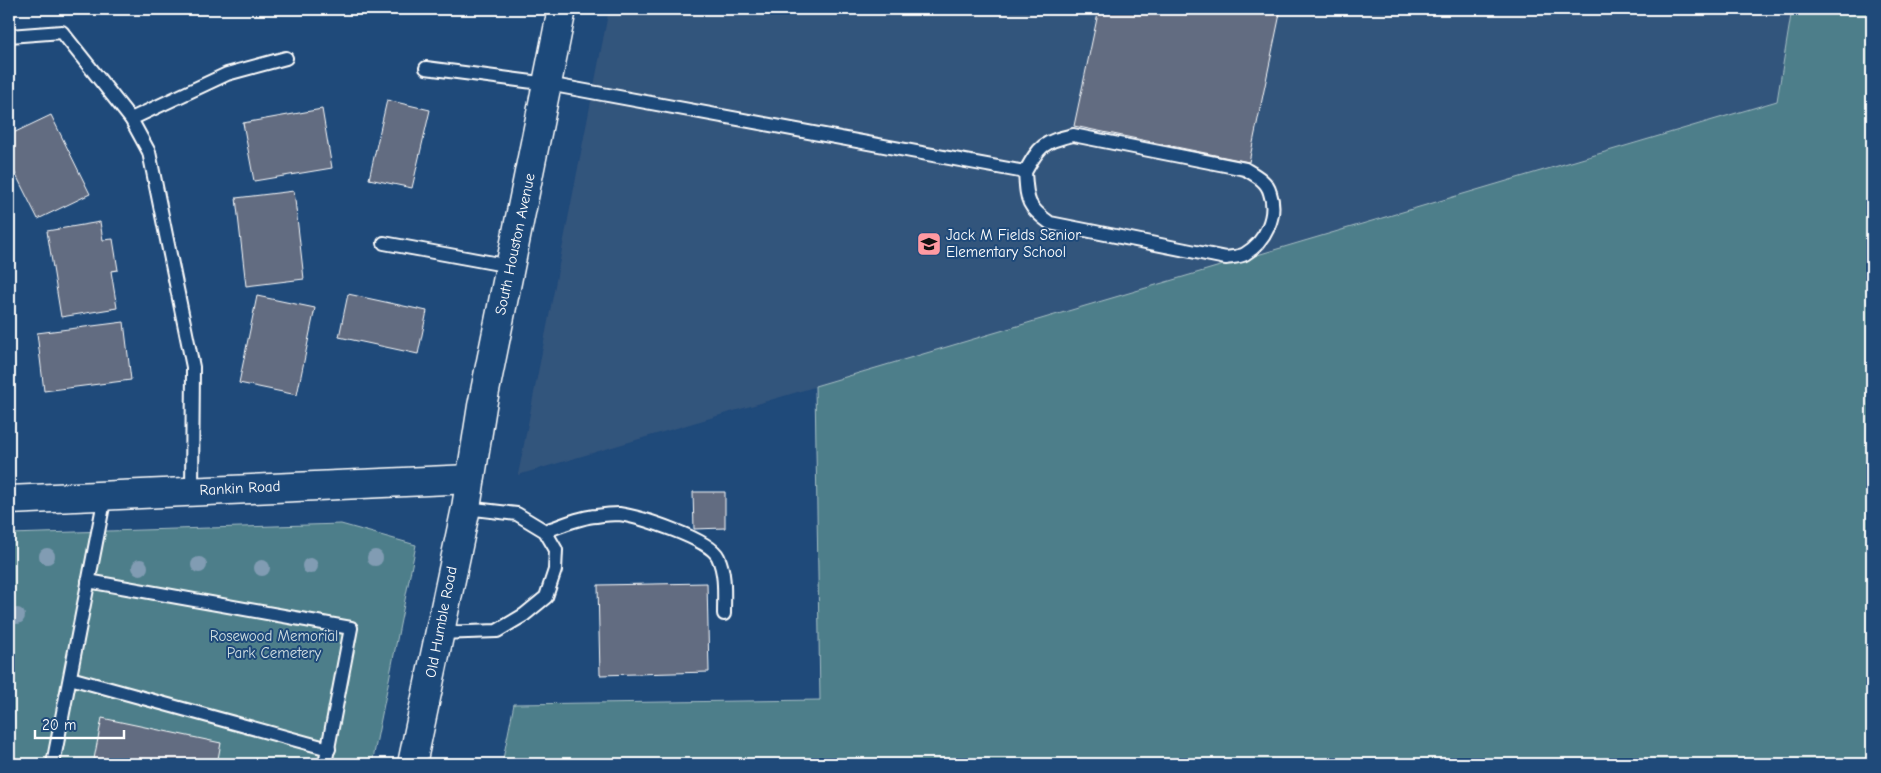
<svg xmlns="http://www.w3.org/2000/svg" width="1881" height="773" font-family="'Comic Neue',sans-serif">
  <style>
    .built { fill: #33547c }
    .green { fill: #4d7e8a; stroke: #a6bec4 }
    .building { fill: #626c81; stroke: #fff }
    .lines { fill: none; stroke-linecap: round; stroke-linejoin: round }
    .service-casing { stroke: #fff; stroke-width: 16 }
    .tertiary-casing { stroke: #fff; stroke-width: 31 }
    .secondary-casing { stroke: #fff; stroke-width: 31 }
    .service { stroke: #1f4a7a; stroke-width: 12 }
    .tertiary { stroke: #1f4a7a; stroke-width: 28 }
    .secondary { stroke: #1f4a7a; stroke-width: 28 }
    .tree { fill: #819cb3 }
    .labels { text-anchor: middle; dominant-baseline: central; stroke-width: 4; stroke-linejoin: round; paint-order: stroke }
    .poi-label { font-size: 15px; fill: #fff; stroke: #1f4a7a; text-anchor: start }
    .street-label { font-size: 15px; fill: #fff; stroke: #1f4a7a }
    .park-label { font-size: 15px; fill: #d2dfe2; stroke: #1f4a7a }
  </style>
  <rect width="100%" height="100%" fill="#1f4a7a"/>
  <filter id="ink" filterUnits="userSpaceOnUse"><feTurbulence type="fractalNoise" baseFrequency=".02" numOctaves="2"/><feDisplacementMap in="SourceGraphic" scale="10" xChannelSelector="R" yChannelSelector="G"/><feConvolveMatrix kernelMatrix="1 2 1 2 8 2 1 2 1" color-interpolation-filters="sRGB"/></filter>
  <g filter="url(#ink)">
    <path class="built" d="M 609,9 L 1792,9 L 1777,101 L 518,475 Z"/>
    <g class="green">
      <path d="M 1792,9 L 1872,9 L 1872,764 L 502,764 L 514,704 L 820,700 L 815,386 L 1777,101 Z"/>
      <path d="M 341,524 L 416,545 L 372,764 L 9,764 L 9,534 Z"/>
    </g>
    <g class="building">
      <path d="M 1099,9 L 1281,9 L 1249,162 L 1074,126 Z"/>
      <path d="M 387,100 L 430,110 L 412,188 L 369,179 Z"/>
      <path d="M 322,109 L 332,168 L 254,181 L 243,123 Z"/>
      <path d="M 51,115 L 90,194 L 38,219 L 9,161 L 9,135 Z"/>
      <path d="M 294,191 L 304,279 L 246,286 L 236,198 Z"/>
      <path d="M 100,222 L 103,240 L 113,239 L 118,270 L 111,271 L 117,308 L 61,317 L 47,231 Z"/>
      <path d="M 348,294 L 427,311 L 418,354 L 339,337 Z"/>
      <path d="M 257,296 L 315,308 L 297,395 L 239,383 Z"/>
      <path d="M 124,322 L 131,380 L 44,391 L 37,333 Z"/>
      <path d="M 693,492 L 725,492 L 725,528 L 694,529 Z"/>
      <path d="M 707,583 L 709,672 L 600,675 L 598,585 Z"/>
      <path d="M 102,718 L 221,743 L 217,764 L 93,764 Z"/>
    </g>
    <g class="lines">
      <defs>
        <g id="service">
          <path d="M 9,36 L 62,32 L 131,119 L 149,152 L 193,367 L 192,491"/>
          <path d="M 426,68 L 548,84 L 1025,172 C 1040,145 1043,142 1073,135 L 1245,169 C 1255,175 1267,181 1270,193 C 1278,216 1265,242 1245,254 C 1240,257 1231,257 1226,258 L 1050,223 C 1026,206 1027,200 1025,172"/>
          <path d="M 131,119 L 227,74 L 286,58"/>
          <path d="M 384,243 L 510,266"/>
          <path d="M 545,531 C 561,526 579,517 596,516 C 603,515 612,514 619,514 C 640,517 710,539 718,557 C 726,574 724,595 724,614"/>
          <path d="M 88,581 L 351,628 L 325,764"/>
          <path d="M 439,633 L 497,631 L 524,615 L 546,597 L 555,570 L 556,550 L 545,531 L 517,514 L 466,508"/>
          <path d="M 70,678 L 329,749"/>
          <path d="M 53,764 L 105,496"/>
        </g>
        <path id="tertiary" d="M 9,500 L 470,479"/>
        <path id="secondary" d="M 412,764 L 466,508 L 482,406 L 562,9"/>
      </defs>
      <use href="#service" class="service-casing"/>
      <use href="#tertiary" class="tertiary-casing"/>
      <use href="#secondary" class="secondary-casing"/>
      <use href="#service" class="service"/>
      <use href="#tertiary" class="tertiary"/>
      <use href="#secondary" class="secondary"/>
    </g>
    <g class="tree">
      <circle cx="47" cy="556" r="8"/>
      <circle cx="375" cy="558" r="8"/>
      <circle cx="199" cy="565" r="8"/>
      <circle cx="310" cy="566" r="8"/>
      <circle cx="140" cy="567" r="8"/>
      <circle cx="262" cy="568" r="8"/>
      <circle cx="17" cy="616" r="8"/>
    </g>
  </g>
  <defs>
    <symbol id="school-square" viewBox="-11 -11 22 22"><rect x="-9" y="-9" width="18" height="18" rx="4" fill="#ff9aa2" stroke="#1f4a7a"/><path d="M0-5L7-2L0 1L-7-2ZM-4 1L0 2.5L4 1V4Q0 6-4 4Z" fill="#111"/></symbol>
  </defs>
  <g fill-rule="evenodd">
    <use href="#school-square" x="915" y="230" width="28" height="28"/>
  </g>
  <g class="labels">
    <g class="poi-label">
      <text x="946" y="235">Jack M Fields Senior<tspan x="946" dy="17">Elementary School</tspan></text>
    </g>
    <g class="street-label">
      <text transform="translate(515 244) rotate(-78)">South Houston Avenue</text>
      <text transform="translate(240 488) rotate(-3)">Rankin Road</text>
      <text transform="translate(441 622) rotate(-79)">Old Humble Road</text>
    </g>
    <g class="park-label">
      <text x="274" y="636">Rosewood Memorial<tspan x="274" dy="17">Park Cemetery</tspan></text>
    </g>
  </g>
  <rect width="1881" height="773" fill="none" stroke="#1f4a7a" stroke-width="30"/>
  <rect x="15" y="15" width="1851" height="743" fill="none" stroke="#fff" stroke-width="2" filter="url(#ink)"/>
  <path d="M35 730v8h89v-8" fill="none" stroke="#ffffff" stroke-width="2.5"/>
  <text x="42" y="730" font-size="15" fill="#ffffff" stroke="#1f4a7a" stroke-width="4" paint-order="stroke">20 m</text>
</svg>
